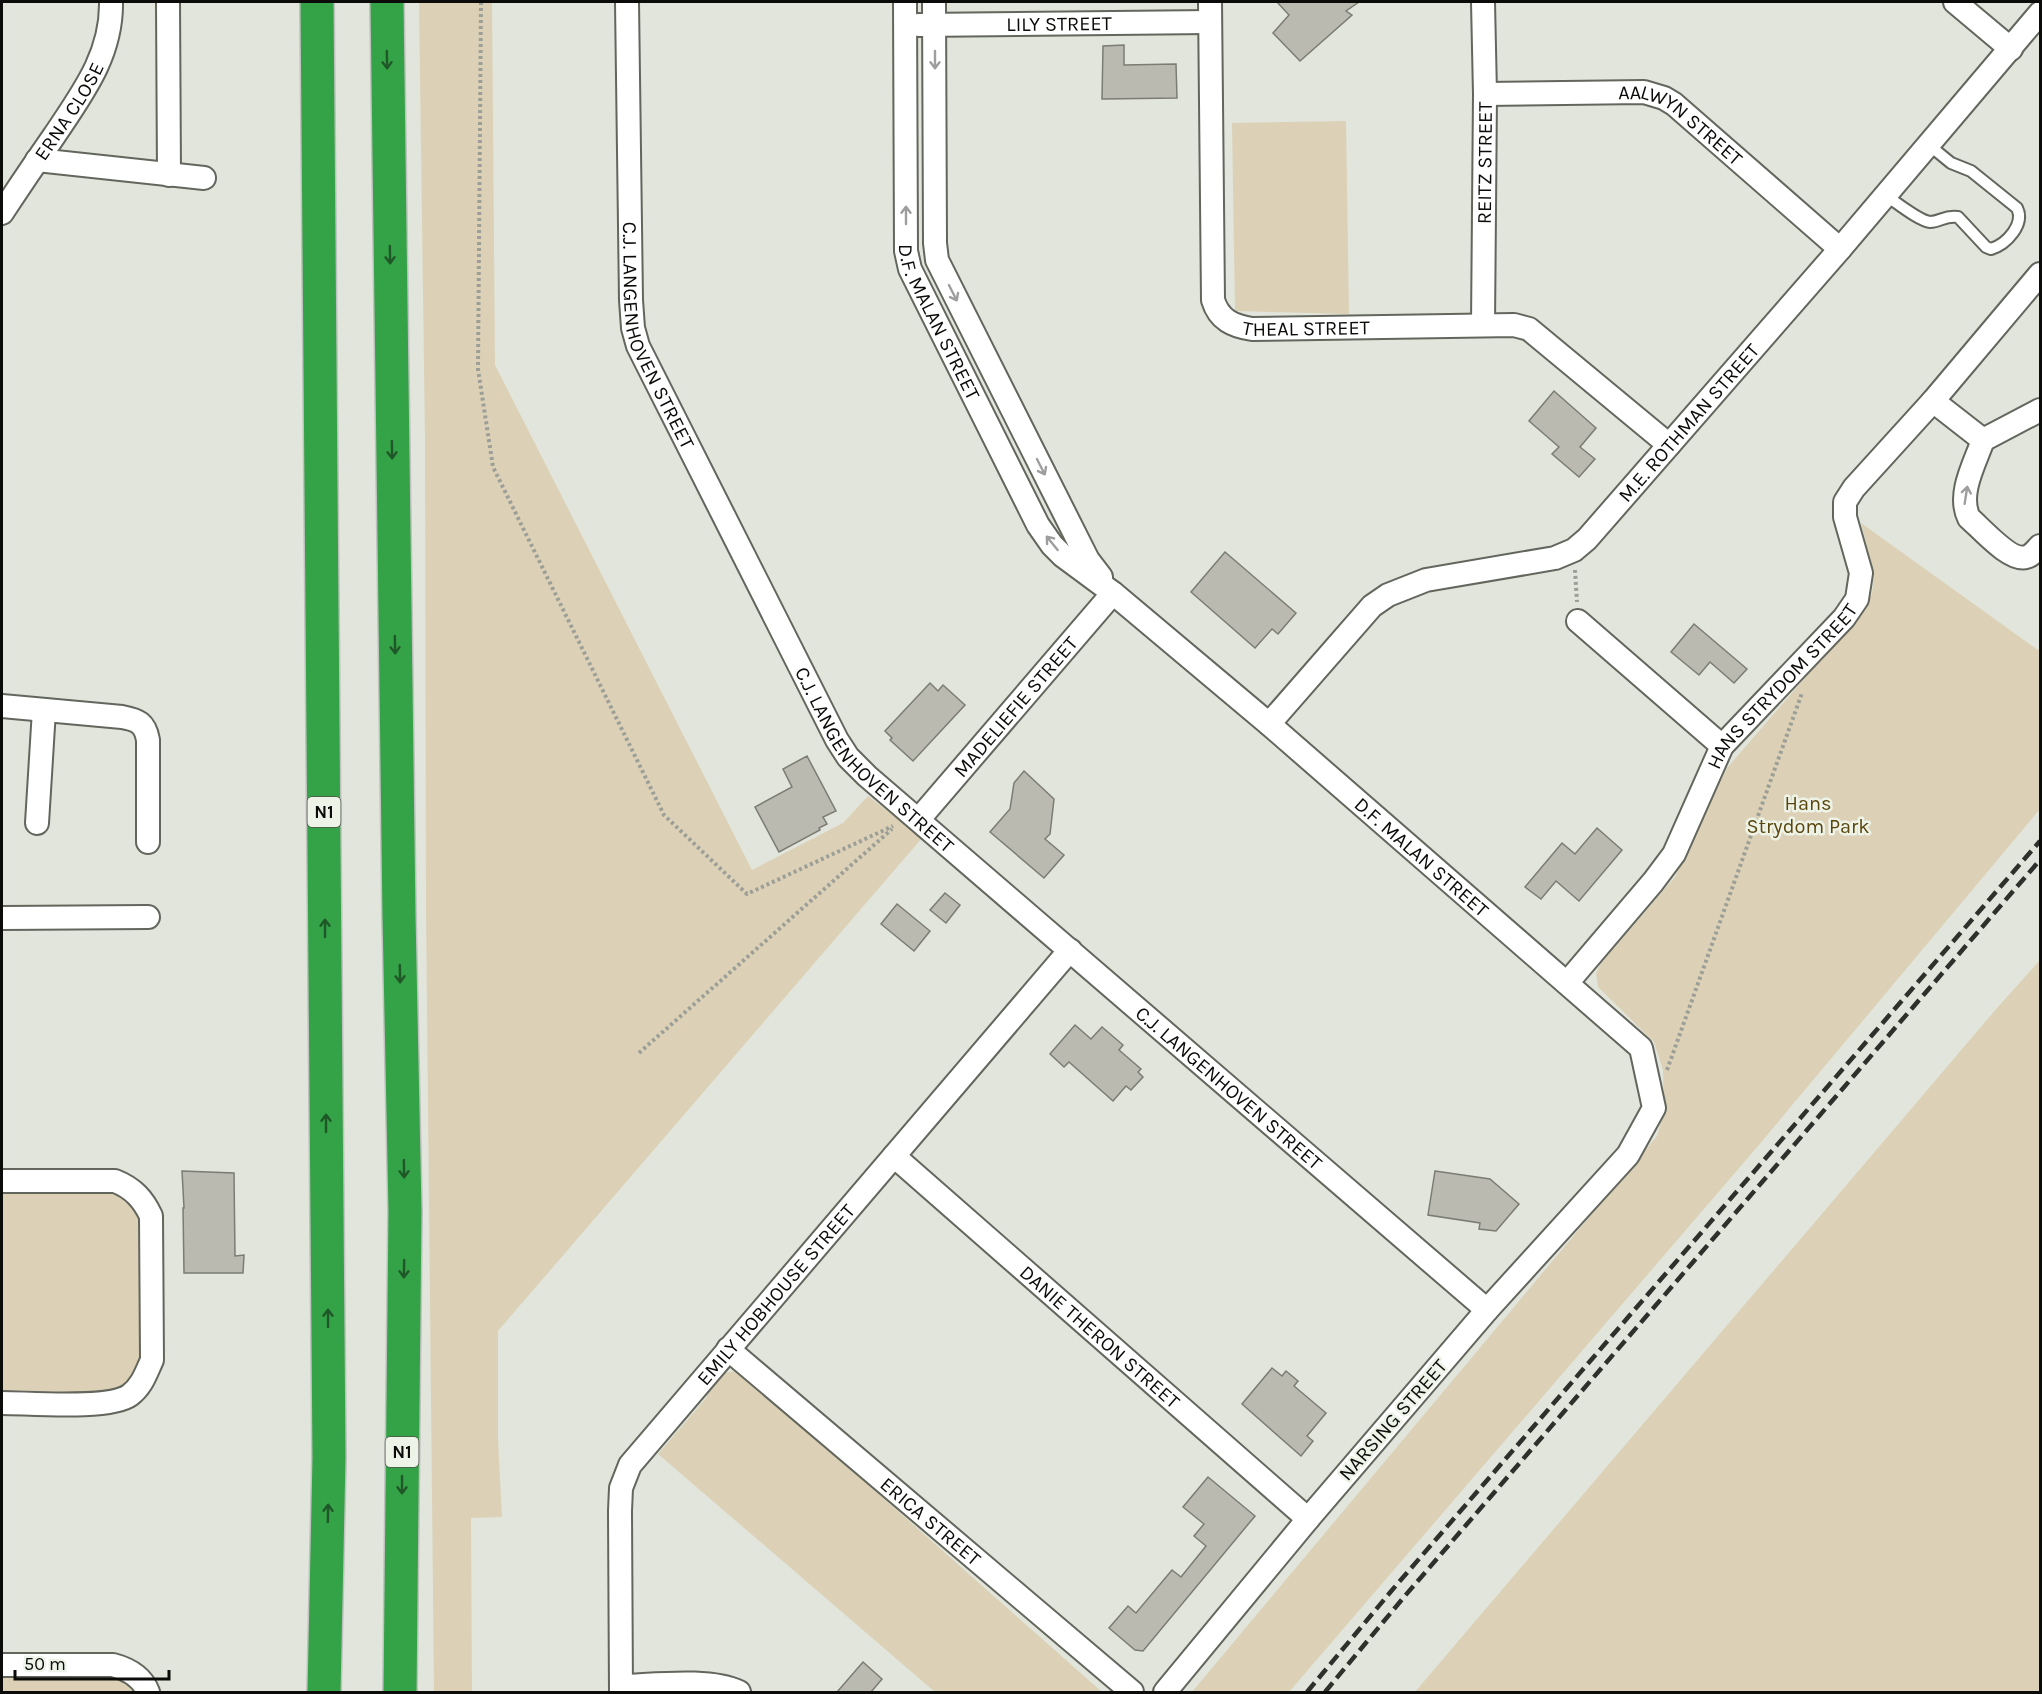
<svg xmlns="http://www.w3.org/2000/svg" width="2042" height="1694" font-family="Karla,sans-serif">
  <style>
    .green { fill: #dcd1b6 }
    .building { fill: #babab0; stroke: #7b7c72; stroke-width: 1.5 }
    .lines { fill: none; stroke-linecap: round; stroke-linejoin: round }
    .lane-casing { stroke: #62665d; stroke-width: 14 }
    .street-casing { stroke: #62665d; stroke-width: 26 }
    .highway-casing { stroke: #c0c0bf; stroke-width: 36 }
    .path { stroke: #9c9f97; stroke-width: 4; stroke-dasharray: 3 3; stroke-linecap: butt }
    .lane { stroke: #fff; stroke-width: 10 }
    .street { stroke: #fff; stroke-width: 22 }
    .highway { stroke: #34a246; stroke-width: 33 }
    .rail { stroke: #2e302c; stroke-width: 4.5; stroke-dasharray: 12 6; stroke-linecap: butt }
    .oneway { stroke: #205728 }
    .oneway2 { stroke: #9d9e9d }
    .labels { text-anchor: middle; dominant-baseline: central; stroke-width: 5; stroke-linejoin: round; paint-order: stroke }
    .shield { fill: #eef3e8; stroke: #4f514c; stroke-width: 1.5 }
    .shield-label { font-size: 18px; font-weight: bold; fill: #0b0c09 }
    .street-label { font-size: 20px; fill: #0b0c09; stroke: #eef3e8 }
    .park-label { font-size: 20px; fill: #5a460d; stroke: #eef3e8 }
  </style>
  <rect width="100%" height="100%" fill="#e1e5db"/>
  <g class="green">
    <path d="M 419,2 L 492,2 L 495,365 L 752,870 L 843,823 L 868,796 L 922,838 L 498,1331 L 498,1440 L 502,1517 L 471,1518 L 472,1692 L 434,1692 L 426,909 L 425,440 Z"/>
    <path d="M 1346,121 L 1349,314 L 1235,311 L 1232,123 Z"/>
    <path d="M 1861,523 L 2038,650 L 2040,647 L 2040,809 L 1758,1146 L 1289,1692 L 1192,1692 L 1657,1136 L 1664,1111 L 1663,1070 L 1654,1042 L 1598,987 L 1596,973 L 1601,963 L 1675,877 L 1727,768 L 1861,613 L 1872,594 L 1874,574 Z"/>
    <path d="M 2040,960 L 2040,1692 L 1415,1692 L 1997,1008 Z"/>
    <path d="M 2,1190 L 113,1191 L 130,1202 L 139,1219 L 141,1229 L 141,1354 L 136,1374 L 122,1387 L 106,1393 L 2,1393 Z"/>
    <path d="M 736,1371 L 742,1373 L 1102,1692 L 935,1692 L 658,1454 L 707,1397 L 706,1390 C 715,1379 721,1372 736,1371 Z"/>
    <path d="M 2,1675 L 113,1676 L 128,1684 L 136,1692 L 2,1692 Z"/>
  </g>
  <g class="building">
    <path d="M 1277,2 L 1359,2 L 1346,11 L 1352,15 L 1300,61 L 1273,33 L 1289,15 Z"/>
    <path d="M 1124,45 L 1124,65 L 1176,64 L 1177,98 L 1102,99 L 1103,46 Z"/>
    <path d="M 1554,391 L 1596,428 L 1580,447 L 1595,459 L 1579,477 L 1552,454 L 1559,447 L 1529,421 Z"/>
    <path d="M 1225,552 L 1296,613 L 1278,634 L 1272,629 L 1255,648 L 1191,592 Z"/>
    <path d="M 1694,624 L 1747,669 L 1734,683 L 1710,662 L 1699,675 L 1671,652 Z"/>
    <path d="M 930,683 L 938,691 L 943,685 L 965,705 L 913,761 L 890,740 L 892,738 L 885,731 Z"/>
    <path d="M 807,756 L 836,811 L 823,817 L 827,824 L 819,828 L 820,830 L 779,852 L 755,807 L 792,787 L 783,769 Z"/>
    <path d="M 1024,771 L 1054,799 L 1050,834 L 1045,839 L 1064,855 L 1044,878 L 990,832 L 1010,809 L 1014,783 Z"/>
    <path d="M 1597,828 L 1622,850 L 1579,901 L 1556,881 L 1541,899 L 1525,887 L 1562,843 L 1575,854 Z"/>
    <path d="M 945,893 L 960,905 L 946,923 L 930,910 Z"/>
    <path d="M 897,904 L 930,931 L 914,951 L 881,924 Z"/>
    <path d="M 1075,1025 L 1091,1039 L 1102,1027 L 1123,1045 L 1119,1050 L 1141,1069 L 1138,1072 L 1143,1077 L 1131,1090 L 1126,1086 L 1113,1101 L 1069,1062 L 1064,1067 L 1050,1054 Z"/>
    <path d="M 182,1171 L 234,1173 L 235,1256 L 244,1255 L 243,1273 L 184,1273 L 183,1208 L 184,1208 Z"/>
    <path d="M 1435,1171 L 1490,1179 L 1519,1204 L 1496,1231 L 1479,1229 L 1480,1223 L 1428,1215 Z"/>
    <path d="M 1272,1368 L 1282,1376 L 1286,1371 L 1298,1381 L 1294,1386 L 1326,1413 L 1307,1436 L 1313,1441 L 1301,1456 L 1242,1404 Z"/>
    <path d="M 1208,1477 L 1255,1516 L 1143,1651 L 1135,1650 L 1109,1628 L 1128,1606 L 1136,1613 L 1172,1570 L 1181,1577 L 1206,1546 L 1194,1536 L 1204,1524 L 1183,1507 Z"/>
    <path d="M 863,1662 L 882,1679 L 871,1692 L 837,1692 Z"/>
  </g>
  <g class="lines">
    <defs>
      <path id="lane" d="M 1885,195 C 1896,202 1919,221 1930,222 C 1941,222 1944,215 1958,217 L 1986,247 L 1991,249 C 2007,244 2025,224 2017,208 L 1971,171 L 1951,163 L 1929,145"/>
      <g id="street">
        <path d="M 168,2 L 169,175"/>
        <path id="s1" d="M 627,2 L 631,300 L 633,328 L 638,346 L 837,740 L 848,757 L 867,776 L 1487,1310"/>
        <path id="s2" d="M 905,2 L 906,251 L 910,269 L 1038,525 L 1052,545 L 1063,556 L 1113,593 L 1269,724 L 1641,1048 L 1654,1108 L 1628,1155 L 1487,1310 L 1308,1519 L 1165,1692"/>
        <path d="M 934,2 L 935,243 L 937,260 L 1088,560 L 1101,577"/>
        <path id="s3" d="M 1210,2 L 1213,300 C 1219,320 1233,326 1252,329 L 1514,325 L 1529,329 L 1669,445"/>
        <path d="M 1955,2 L 2011,49"/>
        <path id="s4" d="M 919,25 L 1210,22"/>
        <path id="s5" d="M 1485,94 L 1644,92 L 1664,98 L 1674,104 L 1840,249"/>
        <path d="M 37,160 L 204,178"/>
        <path id="s6" d="M 2,213 C 19,187 36,162 54,136 C 82,94 112,55 111,2"/>
        <path id="s7" d="M 1483,325 L 1485,94 L 1483,2"/>
        <path d="M 1933,401 L 1983,440"/>
        <path d="M 2040,410 L 1983,440 C 1975,463 1957,494 1969,518 C 1981,528 2010,562 2026,557 C 2032,556 2036,550 2040,546"/>
        <path d="M 1578,621 L 1722,746"/>
        <path d="M 2,706 L 122,717 C 138,720 145,723 148,740 L 148,842"/>
        <path id="s8" d="M 1269,724 L 1372,606 L 1388,595 L 1426,580 L 1555,558 L 1574,550 L 1587,539 L 1840,249 L 2040,13"/>
        <path id="s9" d="M 919,819 L 1113,593"/>
        <path d="M 37,823 L 44,710"/>
        <path d="M 2,918 L 148,917"/>
        <path id="s10" d="M 1567,983 L 1653,882 L 1674,854 L 1722,746 L 1844,618 L 1857,599 L 1861,573 L 1845,517 L 1845,502 L 1854,488 L 1933,401 L 2040,274"/>
        <path id="s11" d="M 894,1156 L 1308,1519"/>
        <path d="M 2,1181 L 115,1181 C 133,1188 143,1199 151,1216 L 152,1360 C 146,1373 142,1386 130,1395 C 110,1410 29,1403 2,1403"/>
        <path id="s12" d="M 728,1349 L 1132,1692"/>
        <path d="M 2,1665 L 113,1665 C 128,1669 142,1677 148,1692"/>
        <path d="M 621,1686 C 655,1685 710,1678 739,1692"/>
        <path id="s13" d="M 621,1692 L 620,1511 L 621,1488 L 630,1465 L 1070,950"/>
      </g>
      <g id="highway">
        <path d="M 317,2 L 329,1458 L 324,1692"/>
        <path d="M 387,2 L 399,916 L 405,1211 L 400,1692"/>
      </g>
    </defs>
    <use href="#lane" class="lane-casing"/>
    <use href="#street" class="street-casing"/>
    <use href="#highway" class="highway-casing"/>
    <g class="path">
      <path d="M 481,2 L 478,369 L 493,467 L 664,815 L 747,894 L 893,826"/>
      <path d="M 1575,570 L 1577,602"/>
      <path d="M 639,1053 L 892,829"/>
      <path d="M 1667,1070 L 1802,693"/>
    </g>
    <use href="#lane" class="lane"/>
    <use href="#street" class="street"/>
    <use href="#highway" class="highway"/>
    <g class="rail">
      <path d="M 1307,1692 L 1393,1589 L 2040,841"/>
      <path d="M 1325,1692 L 1404,1597 L 2040,860"/>
    </g>
  </g>
  <defs><path id="oneway-shaft" d="M-6 0H5M1.5-3L5.5 0L1.5 3" fill="none" stroke-width="1.6" stroke-linecap="round" stroke-linejoin="round" transform="scale(1.5)"/></defs>
  <g class="oneway">
    <use href="#oneway-shaft" transform="translate(387 60) rotate(89)"/>
    <use href="#oneway-shaft" transform="translate(390 255) rotate(89)"/>
    <use href="#oneway-shaft" transform="translate(392 450) rotate(89)"/>
    <use href="#oneway-shaft" transform="translate(395 645) rotate(89)"/>
    <use href="#oneway-shaft" transform="translate(325 928) rotate(-90)"/>
    <use href="#oneway-shaft" transform="translate(400 974) rotate(89)"/>
    <use href="#oneway-shaft" transform="translate(326 1123) rotate(-90)"/>
    <use href="#oneway-shaft" transform="translate(404 1169) rotate(89)"/>
    <use href="#oneway-shaft" transform="translate(404 1269) rotate(91)"/>
    <use href="#oneway-shaft" transform="translate(328 1318) rotate(-90)"/>
    <use href="#oneway-shaft" transform="translate(402 1485) rotate(90)"/>
    <use href="#oneway-shaft" transform="translate(328 1513) rotate(-89)"/>
  </g>
  <g class="oneway2">
    <use href="#oneway-shaft" transform="translate(935 60) rotate(90)"/>
    <use href="#oneway-shaft" transform="translate(906 215) rotate(-90)"/>
    <use href="#oneway-shaft" transform="translate(953 293) rotate(63)"/>
    <use href="#oneway-shaft" transform="translate(1041 467) rotate(63)"/>
    <use href="#oneway-shaft" transform="translate(1966 495) rotate(-81)"/>
    <use href="#oneway-shaft" transform="translate(1052 543) rotate(-129)"/>
  </g>
  <g class="labels">
    <g class="shield">
      <rect x="307.5" y="797" width="33" height="30" rx="4.5"/>
      <rect x="385.5" y="1437" width="33" height="30" rx="4.5"/>
    </g>
    <g class="shield-label">
      <text x="324" y="812">N1</text>
      <text x="402" y="1452">N1</text>
    </g>
    <g class="street-label">
      <text stroke="none"><textPath href="#s4" startOffset="140">LILY STREET</textPath></text>
      <text stroke="none"><textPath href="#s6" startOffset="122">ERNA CLOSE</textPath></text>
      <text stroke="none"><textPath href="#s5" startOffset="206">AALWYN STREET</textPath></text>
      <text stroke="none"><textPath href="#s7" startOffset="162">REITZ STREET</textPath></text>
      <text stroke="none"><textPath href="#s2" startOffset="327">D.F. MALAN STREET</textPath></text>
      <text stroke="none"><textPath href="#s3" startOffset="404">THEAL STREET</textPath></text>
      <text stroke="none"><textPath href="#s1" startOffset="339">C.J. LANGENHOVEN STREET</textPath></text>
      <text stroke="none"><textPath href="#s8" startOffset="540">M.E. ROTHMAN STREET</textPath></text>
      <text stroke="none"><textPath href="#s10" startOffset="370">HANS STRYDOM STREET</textPath></text>
      <text stroke="none"><textPath href="#s9" startOffset="148">MADELIEFIE STREET</textPath></text>
      <text stroke="none"><textPath href="#s1" startOffset="825">C.J. LANGENHOVEN STREET</textPath></text>
      <text stroke="none"><textPath href="#s2" startOffset="1062">D.F. MALAN STREET</textPath></text>
      <text stroke="none"><textPath href="#s1" startOffset="1311">C.J. LANGENHOVEN STREET</textPath></text>
      <text stroke="none"><textPath href="#s13" startOffset="453">EMILY HOBHOUSE STREET</textPath></text>
      <text stroke="none"><textPath href="#s11" startOffset="274">DANIE THERON STREET</textPath></text>
      <text transform="translate(1393 1420) rotate(-49)">NARSING STREET</text>
      <text stroke="none"><textPath href="#s12" startOffset="266">ERICA STREET</textPath></text>
    </g>
    <g class="park-label">
      <text x="1808" y="803">Hans<tspan x="1808" dy="23">Strydom Park</tspan></text>
    </g>
  </g>
  <rect width="2042" height="1694" fill="none" stroke="#0b0c09" stroke-width="6"/>
  <path d="M15 1670v9h154v-9" fill="none" stroke="#0b0c09" stroke-width="3"/>
  <text x="24" y="1670" font-size="18" fill="#0b0c09" stroke="#eef3e8" stroke-width="4.5" paint-order="stroke">50 m</text>
</svg>
